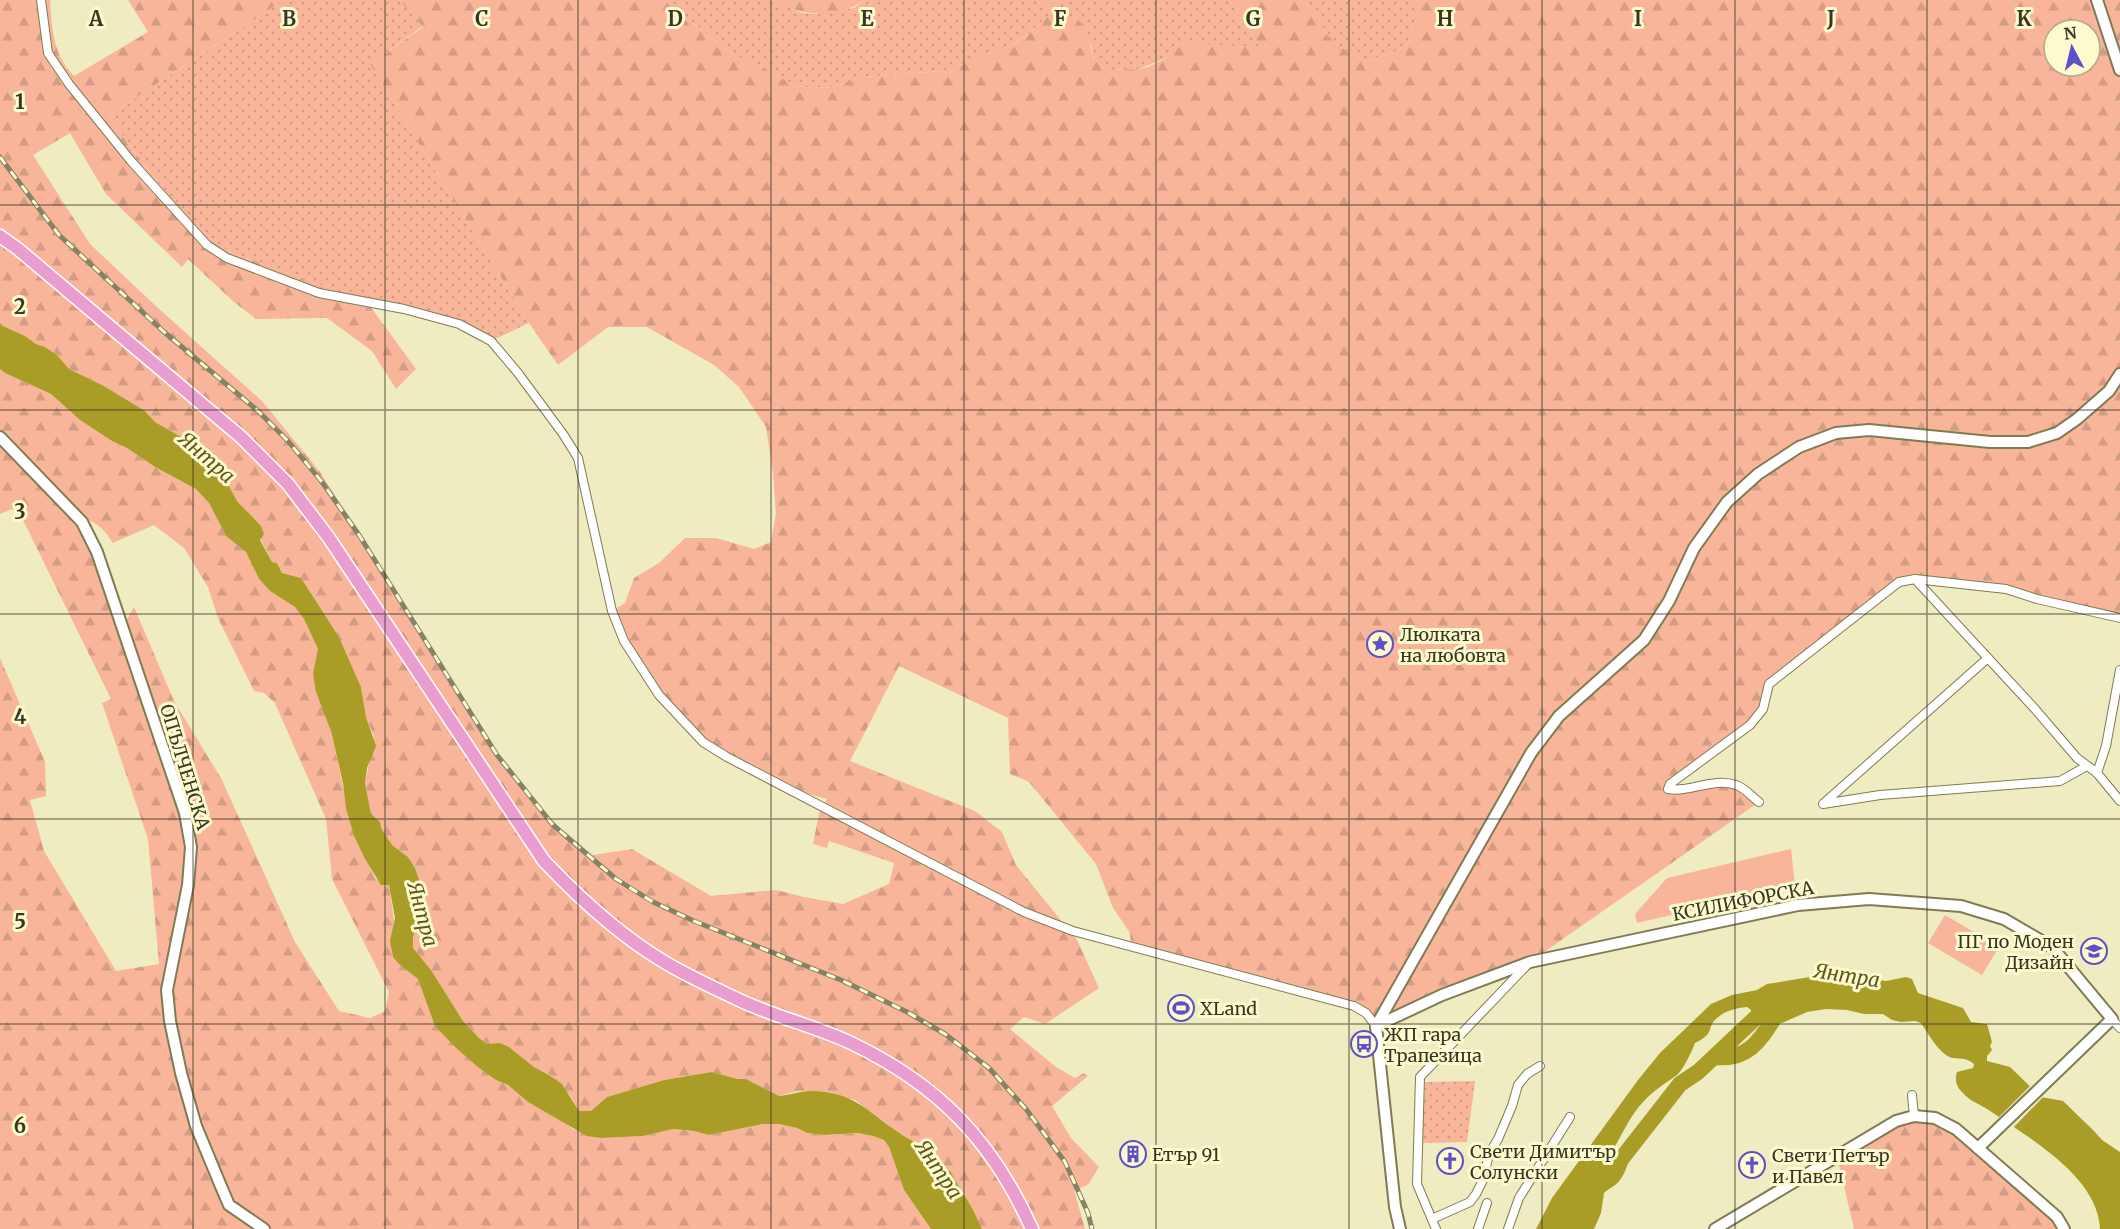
<svg xmlns="http://www.w3.org/2000/svg" width="2120" height="1229" font-family="Merriweather,serif">
  <style>
    .green { fill: url(#green-dots) }
    .forest { fill: url(#forest-firs); fill-rule: evenodd }
    .pitch { fill: #f8b599 }
    .water { fill: #a99d27 }
    .pier { fill: #f0ecc1 }
    .lines { fill: none; stroke-linecap: round; stroke-linejoin: round }
    .river { stroke: #a99d27; stroke-width: 16 }
    .street-casing { stroke: #7f7b54; stroke-width: 10 }
    .secondary-casing { stroke: #7f7b54; stroke-width: 14 }
    .primary-casing { stroke: #fff; stroke-width: 15 }
    .street { stroke: #fff; stroke-width: 8 }
    .secondary { stroke: #fff; stroke-width: 10 }
    .primary { stroke: #e99ecf; stroke-width: 12 }
    .rail-casing { stroke: #858266; stroke-width: 5 }
    .rail { stroke: #fdface; stroke-width: 3; stroke-dasharray: 9; stroke-linecap: butt }
    .grid { fill: none; stroke: #373524; stroke-width: 1.5; stroke-opacity: 0.55 }
    .labels { text-anchor: middle; dominant-baseline: central; stroke-width: 6; stroke-linejoin: round; paint-order: stroke }
    .poi-label { font-size: 18px; fill: #373524; stroke: #fdface; text-anchor: start }
    .street-label { font-size: 18px; fill: #373524; stroke: #fdface }
    .water-label { font-size: 20px; font-style: italic; fill: #5e581e; stroke: #fdface }
    .grid-label { font-size: 20px; text-anchor: middle; font-weight: bold; fill: #373524; stroke: #fdface; stroke-width: 6; stroke-linejoin: round; paint-order: stroke }
  </style>
  <defs>
    <pattern id="green-dots" width="8" height="8" patternUnits="userSpaceOnUse" patternTransform="scale(1.5)"><rect width="8" height="8" fill="#f8b599"/><path d="M2 2h.1M6 6h.1" fill="none" stroke="#d59c84" stroke-width="1.8" stroke-linecap="round"/></pattern>
    <pattern id="forest-firs" width="22" height="20" patternUnits="userSpaceOnUse" patternTransform="scale(1.5)"><rect width="22" height="20" fill="#f8b599"/><path d="M5 1l3.5 6h-7zM16 11l3.5 6h-7z" fill="#d59c84"/></pattern>
  </defs>
  <rect width="100%" height="100%" fill="#f0ecc1"/>
  <g class="green">
    <path d="M 284,0 L 400,0 L 423,26 L 370,64 L 529,323 L 491,341 L 459,324 L 367,302 L 230,252 C 184,225 141,158 108,116 Z"/>
    <path d="M 666,0 L 773,0 L 802,13 L 816,14 L 854,8 L 864,0 L 1037,0 L 1050,14 C 1037,27 1025,38 1009,46 C 988,56 966,59 947,73 L 942,71 L 862,77 L 832,87 L 811,88 L 796,86 L 745,57 L 736,57 L 693,23 L 675,15 Z"/>
    <path d="M 1062,0 L 1229,0 L 1260,47 L 1171,56 L 1139,69 L 1107,70 L 1094,60 L 1091,44 L 1066,21 Z"/>
    <path d="M 1299,0 L 1417,0 L 1417,17 L 1406,48 L 1367,61 L 1340,48 L 1325,33 L 1315,11 Z"/>
    <path d="M 1475,1081 L 1467,1142 L 1422,1143 L 1425,1082 Z"/>
  </g>
  <g class="forest">
    <path d="M 0,0 L 50,0 C 52,29 53,55 74,76 L 148,32 L 128,0 L 284,0 L 108,116 C 141,159 184,225 230,252 L 367,302 L 416,369 L 396,389 L 372,351 L 327,318 L 256,319 L 234,302 L 188,259 L 182,267 L 106,194 L 70,133 L 33,155 L 90,244 L 157,307 L 262,401 L 320,472 L 498,755 L 528,795 L 587,856 L 632,849 L 711,896 L 776,890 L 804,897 L 843,904 L 889,884 L 894,863 L 829,841 L 827,848 L 813,844 L 819,814 L 827,799 L 787,788 L 703,742 L 641,668 L 612,611 L 625,603 L 634,578 L 659,563 L 685,538 L 716,538 L 754,549 L 771,542 L 776,514 L 773,473 L 766,427 L 739,387 L 714,365 L 647,327 L 608,327 L 558,365 L 529,323 L 370,64 L 423,27 L 400,0 L 666,0 L 675,15 L 693,23 L 736,57 L 745,57 L 796,86 L 811,88 L 832,87 L 862,77 L 942,71 L 947,73 C 966,59 988,56 1009,46 C 1025,39 1037,27 1050,14 L 1037,0 L 1062,0 L 1066,20 L 1076,18 L 1086,27 L 1094,60 L 1107,70 L 1139,69 L 1148,67 L 1171,56 L 1179,43 L 1260,47 L 1229,0 L 1299,0 L 1315,11 L 1325,33 L 1340,47 L 1367,61 L 1406,48 L 1417,17 L 1417,0 L 2120,0 L 2120,617 L 2006,589 L 1915,579 L 1899,582 L 1769,684 L 1763,709 L 1669,789 L 1737,785 L 1759,802 L 1530,962 L 1376,1026 L 1366,1013 L 1131,947 L 1130,933 L 1113,908 L 1096,864 L 1029,782 L 1010,774 L 1008,718 L 899,666 L 850,761 L 975,811 L 1002,832 L 1016,865 L 1077,940 L 1099,988 L 1045,1024 L 1024,1017 L 1010,1029 L 1056,1067 L 1075,1078 L 1084,1073 L 1088,1076 L 1052,1106 L 1071,1138 L 1099,1167 L 1088,1185 L 1074,1190 L 1085,1229 L 982,1229 L 953,1176 L 937,1167 L 920,1145 L 898,1132 L 855,1100 L 830,1092 L 798,1091 L 779,1096 L 746,1079 L 737,1079 L 712,1072 L 664,1080 L 607,1097 L 591,1111 L 579,1111 L 570,1095 L 550,1075 L 534,1067 L 509,1047 L 487,1044 L 479,1038 L 463,1021 L 431,970 L 413,948 L 415,868 L 408,857 L 392,845 L 371,814 L 365,783 L 374,737 L 366,717 L 361,687 L 339,637 L 305,584 L 301,578 L 282,573 L 277,563 L 272,562 L 246,510 L 237,501 L 216,467 L 210,464 L 197,446 L 155,422 L 145,411 L 104,386 L 69,369 L 57,355 L 45,347 L 36,344 L 25,336 L 3,326 L 0,323 ZM 2054,30 L 2090,30 L 2090,66 L 2054,66 Z"/>
    <path d="M 773,0 L 864,0 C 838,20 799,16 773,0 Z"/>
    <path d="M 0,369 L 5,373 L 51,394 L 80,420 L 112,441 L 127,448 L 155,467 L 196,489 L 209,503 L 226,536 L 246,552 L 259,579 L 270,591 L 295,607 L 304,619 L 318,649 L 326,712 L 331,731 L 354,836 L 376,879 L 389,884 L 400,965 L 418,979 L 435,1025 L 456,1048 L 496,1080 L 508,1085 L 528,1102 L 559,1118 L 573,1129 L 601,1138 L 643,1136 L 673,1129 L 694,1131 L 709,1135 L 763,1124 L 779,1124 L 797,1128 L 807,1133 L 824,1135 L 858,1133 L 873,1136 L 884,1140 L 889,1147 L 904,1190 L 931,1229 L 0,1229 L 0,658 L 45,762 L 46,796 L 30,800 L 44,851 L 116,971 L 159,964 L 148,839 L 102,703 L 111,699 L 25,524 L 15,508 L 0,514 ZM 78,517 C 97,521 103,528 113,543 L 154,525 L 184,548 L 208,587 L 218,618 L 254,691 L 264,693 L 275,703 L 326,819 L 332,879 L 389,992 L 385,1011 L 370,1018 L 339,1011 L 295,942 L 222,780 L 174,701 L 134,607 L 123,626 Z"/>
    <path d="M 1914,1116 L 1956,1129 L 2064,1229 L 1854,1229 L 1837,1156 Z"/>
  </g>
  <g class="pitch">
    <path d="M 1791,849 L 1795,886 L 1637,923 L 1635,914 L 1667,878 Z"/>
    <path d="M 1945,915 L 1999,947 L 1982,975 L 1928,943 Z"/>
  </g>
  <g class="water">
    <path d="M 0,323 L 3,326 L 25,336 L 36,344 L 45,347 L 57,355 L 69,369 L 104,386 L 145,411 L 155,422 L 197,446 L 210,464 L 221,472 L 237,501 L 261,526 L 264,534 L 260,540 L 272,562 L 277,563 L 282,573 L 301,578 L 305,584 L 339,637 L 361,687 L 366,717 L 376,746 L 367,768 L 365,783 L 371,814 L 380,822 L 381,828 L 392,845 L 408,857 L 415,868 L 421,886 L 420,904 L 413,938 L 413,948 L 431,970 L 463,1021 L 479,1038 L 487,1044 L 500,1043 L 509,1047 L 534,1067 L 549,1075 L 562,1084 L 579,1111 L 591,1111 L 607,1097 L 664,1080 L 712,1072 L 737,1079 L 746,1079 L 779,1096 C 790,1095 800,1091 811,1091 C 853,1091 867,1111 898,1132 C 905,1137 912,1140 918,1144 C 932,1155 929,1164 950,1171 L 973,1210 L 982,1229 L 931,1229 L 904,1190 L 889,1147 L 884,1140 L 873,1136 L 858,1133 L 824,1135 L 807,1133 L 797,1128 L 779,1124 L 763,1124 L 709,1135 L 694,1131 L 673,1129 L 643,1136 L 601,1138 L 587,1136 L 528,1102 L 508,1085 L 496,1080 L 478,1067 L 456,1048 L 435,1026 L 418,979 L 400,965 L 393,957 L 390,941 L 395,918 L 389,885 L 381,885 L 365,859 L 354,836 L 346,808 L 343,783 L 331,731 L 316,692 L 313,674 L 318,649 L 304,619 L 295,607 L 270,591 L 259,579 L 246,552 L 226,536 L 209,503 L 196,489 L 155,467 L 127,448 L 112,441 L 80,420 L 51,394 L 5,373 L 0,369 Z"/>
    <path d="M 1841,975 L 1886,981 L 1906,977 L 1912,979 L 1918,993 L 1963,1008 L 1971,1022 L 1987,1024 L 1992,1042 L 1990,1046 L 1992,1050 L 1987,1056 L 1987,1061 L 2010,1067 L 2041,1097 L 2063,1101 L 2094,1131 L 2102,1140 L 2120,1152 L 2120,1229 L 2100,1229 C 2098,1176 2029,1138 1990,1111 C 1982,1105 1969,1101 1963,1093 C 1957,1088 1954,1080 1957,1072 L 1973,1068 L 1974,1064 C 1964,1055 1956,1062 1946,1055 C 1936,1048 1928,1033 1921,1023 L 1915,1021 L 1901,1022 L 1892,1020 L 1883,1014 L 1864,1014 L 1847,1010 L 1826,1009 L 1807,1012 L 1782,1023 L 1760,1021 L 1749,1025 L 1752,1016 L 1751,1010 L 1747,1007 C 1736,1008 1724,1011 1716,1019 C 1706,1028 1716,1033 1695,1043 C 1692,1051 1683,1070 1677,1075 C 1666,1083 1654,1090 1644,1101 C 1629,1116 1621,1138 1609,1156 L 1611,1161 L 1615,1161 L 1631,1143 L 1635,1147 C 1628,1158 1628,1169 1620,1180 C 1616,1186 1609,1188 1604,1193 L 1601,1213 L 1594,1229 L 1536,1229 L 1552,1198 L 1638,1080 L 1660,1053 L 1711,1004 L 1732,995 L 1757,990 L 1767,984 L 1816,976 Z"/>
  </g>
  <path class="pier" d="M 2032,1084 L 2045,1095 L 2012,1129 L 1997,1119 Z"/>
  <g class="lines">
    <g class="river">
      <path d="M 1715,1057 C 1755,1061 1764,1031 1783,1005"/>
      <path d="M 1619,1162 L 1680,1084 L 1698,1072 L 1764,1010"/>
    </g>
    <defs>
      <g id="street">
        <path d="M 41,0 L 48,53 L 69,84 L 131,161 L 207,245 L 227,258 L 319,293 L 404,309 L 459,324 L 491,341 L 518,373 L 563,434 L 578,458 L 612,611 L 624,641 L 659,695 L 703,742 L 727,757 L 1024,912 L 1073,931 L 1354,1006 L 1366,1013 L 1376,1026"/>
        <path d="M 1915,579 L 2035,709 L 2077,758 L 2097,773 L 2120,801"/>
        <path d="M 2097,773 L 2106,746 L 2120,670"/>
        <path d="M 1759,802 C 1752,797 1744,787 1736,785 C 1712,777 1691,793 1668,789 L 1670,784 L 1750,725 L 1763,709 L 1769,684 L 1899,582 L 1915,579 L 2006,589 L 2037,599 L 2120,618"/>
        <path d="M 1824,803 L 1988,658"/>
        <path d="M 1823,804 L 1880,795 L 2060,781 L 2087,766"/>
        <path d="M 2112,1019 L 2120,1028"/>
        <path d="M 1912,1095 L 1914,1116"/>
        <path d="M 1432,1219 L 1470,1202 L 1476,1194 L 1483,1180 L 1489,1154 L 1498,1139 L 1512,1106 L 1518,1085 L 1527,1074 L 1540,1066"/>
        <path d="M 1436,1229 L 1417,1184 L 1420,1077 L 1529,963"/>
        <path d="M 1478,1229 L 1487,1203"/>
        <path d="M 1508,1229 L 1519,1198 L 1570,1117"/>
      </g>
      <g id="secondary">
        <path d="M 2097,0 L 2120,70"/>
        <path d="M 0,437 L 82,522 L 97,552 L 185,813 L 191,847 L 188,885 L 167,990 L 170,1021 L 181,1073 L 196,1126 L 220,1184 L 229,1205 L 264,1229"/>
        <path d="M 1376,1026 L 1442,995 L 1530,962 L 1798,905 L 1869,899 L 1961,906 L 2004,919 L 2052,947 L 2112,1019 L 1978,1148"/>
        <path d="M 1400,1229 L 1395,1207 L 1376,1026 L 1531,753 L 1559,716 L 1644,640 L 1669,601 L 1694,548 L 1727,502 L 1758,474 L 1799,447 L 1836,433 L 1869,430 L 1990,442 L 2028,442 L 2057,433 L 2077,419 L 2109,391 L 2120,374"/>
        <path d="M 1715,1229 L 1896,1121 L 1914,1116 L 1935,1118 L 1956,1129 L 2057,1217 L 2064,1229"/>
      </g>
      <path id="primary" d="M 0,236 L 18,249 L 241,437 L 288,484 L 329,538 L 544,861 C 581,900 620,936 666,963 C 688,976 712,987 735,998 C 771,1016 812,1025 849,1042 C 938,1084 992,1140 1032,1229"/>
    </defs>
    <use href="#street" class="street-casing"/>
    <use href="#secondary" class="secondary-casing"/>
    <use href="#primary" class="primary-casing"/>
    <use href="#street" class="street"/>
    <use href="#secondary" class="secondary"/>
    <use href="#primary" class="primary"/>
    <defs>
      <path id="rail" d="M 0,157 L 59,235 L 163,331 L 258,411 L 288,441 L 322,482 L 359,535 L 497,755 L 553,825 L 616,879 L 653,902 L 694,921 L 841,980 L 907,1012 L 945,1034 L 989,1068 L 1026,1109 L 1065,1162 L 1088,1213 L 1092,1229"/>
    </defs>
    <use href="#rail" class="rail-casing"/>
    <use href="#rail" class="rail"/>
  </g>
  <path class="grid" d="M 193,0 L 193,1229M 385,0 L 385,1229M 578,0 L 578,1229M 771,0 L 771,1229M 964,0 L 964,1229M 1156,0 L 1156,1229M 1349,0 L 1349,1229M 1542,0 L 1542,1229M 1735,0 L 1735,1229M 1927,0 L 1927,1229M 0,205 L 2120,205M 0,410 L 2120,410M 0,614 L 2120,614M 0,819 L 2120,819M 0,1024 L 2120,1024"/>
  <defs>
    <symbol id="sight-ring" viewBox="-11 -11 22 22"><circle r="9.5" fill="#fdface" stroke="#5e50c9" stroke-width="1.5"/><path d="M0-6L1.8-2.2L6-1.7L2.9 1.2L3.7 5.4L0 3.3L-3.7 5.4L-2.9 1.2L-6-1.7L-1.8-2.2Z" fill="#5e50c9"/></symbol>
    <symbol id="school-ring" viewBox="-11 -11 22 22"><circle r="9.5" fill="#fdface" stroke="#5e50c9" stroke-width="1.5"/><path d="M0-5L7-2L0 1L-7-2ZM-4 1L0 2.5L4 1V4Q0 6-4 4Z" fill="#5e50c9"/></symbol>
    <symbol id="stadium-ring" viewBox="-11 -11 22 22"><circle r="9.5" fill="#fdface" stroke="#5e50c9" stroke-width="1.5"/><path d="M0-5a6.5 5 0 1 0 0 10a6.5 5 0 1 0 0-10ZM-3.5-1.8h7v3.6h-7Z" fill="#5e50c9"/></symbol>
    <symbol id="bus-ring" viewBox="-11 -11 22 22"><circle r="9.5" fill="#fdface" stroke="#5e50c9" stroke-width="1.5"/><path d="M-5-6H5V4H4V6H2V4H-2V6H-4V4H-5ZM-3.5-4V0h7V-4ZM-3.5 1.2v1.5H-2V1.2ZM2 1.2v1.5H3.5V1.2Z" fill="#5e50c9"/></symbol>
    <symbol id="building-ring" viewBox="-11 -11 22 22"><circle r="9.5" fill="#fdface" stroke="#5e50c9" stroke-width="1.5"/><path d="M-4-6H4V6H1V3H-1V6H-4ZM-2.5-4.3h1.7v1.8h-1.7ZM.8-4.3h1.7v1.8H.8ZM-2.5-1h1.7V.8h-1.7ZM.8-1h1.7V.8H.8Z" fill="#5e50c9"/></symbol>
    <symbol id="church-ring" viewBox="-11 -11 22 22"><circle r="9.5" fill="#fdface" stroke="#5e50c9" stroke-width="1.5"/><path d="M-1.2-6h2.4v3.5h3.3v2.4h-3.3V6h-2.4V-.1h-3.3v-2.4h3.3Z" fill="#5e50c9"/></symbol>
  </defs>
  <g fill-rule="evenodd">
    <use href="#sight-ring" x="1365" y="629" width="30" height="30"/>
    <use href="#school-ring" x="2079" y="936" width="30" height="30"/>
    <use href="#stadium-ring" x="1166" y="993" width="30" height="30"/>
    <use href="#bus-ring" x="1349" y="1029" width="30" height="30"/>
    <use href="#building-ring" x="1118" y="1139" width="30" height="30"/>
    <use href="#church-ring" x="1435" y="1146" width="30" height="30"/>
    <use href="#church-ring" x="1737" y="1150" width="30" height="30"/>
  </g>
  <g class="labels">
    <g class="poi-label">
      <text x="1400" y="634">Люлката<tspan x="1400" dy="21">на любовта</tspan></text>
      <text x="2074" y="941" text-anchor="end">ПГ по Моден<tspan x="2074" dy="21">Дизайн</tspan></text>
      <text x="1200" y="1008">XLand</text>
      <text x="1384" y="1034">ЖП гара<tspan x="1384" dy="21">Трапезица</tspan></text>
      <text x="1470" y="1151">Свети Димитър<tspan x="1470" dy="21">Солунски</tspan></text>
      <text x="1152" y="1154">Етър 91</text>
      <text x="1772" y="1155">Свети Петър<tspan x="1772" dy="21">и Павел</tspan></text>
    </g>
    <g class="street-label">
      <text transform="translate(185 767) rotate(73)">ОПЪЛЧЕНСКА</text>
      <text transform="translate(1743 901) rotate(-11)">КСИЛИФОРСКА</text>
    </g>
    <g class="water-label">
      <text transform="translate(207 457) rotate(41)">Янтра</text>
      <text transform="translate(423 914) rotate(75)">Янтра</text>
      <text transform="translate(1847 975) rotate(9)">Янтра</text>
      <text transform="translate(939 1169) rotate(56)">Янтра</text>
    </g>
  </g>
  <g class="grid-label">
    <text x="96" y="26">A</text>
    <text x="289" y="26">B</text>
    <text x="482" y="26">C</text>
    <text x="675" y="26">D</text>
    <text x="867" y="26">E</text>
    <text x="1060" y="26">F</text>
    <text x="1253" y="26">G</text>
    <text x="1445" y="26">H</text>
    <text x="1638" y="26">I</text>
    <text x="1831" y="26">J</text>
    <text x="2024" y="26">K</text>
    <text x="20" y="109">1</text>
    <text x="20" y="314">2</text>
    <text x="20" y="519">3</text>
    <text x="20" y="724">4</text>
    <text x="20" y="929">5</text>
    <text x="20" y="1133">6</text>
  </g>
  <g transform="translate(2072 48) rotate(353)"><circle r="28" fill="#fdface" stroke="#aeab8a" stroke-width="1.5"/>
  <path d="M0-4.5L10 22L0 15L-10 22Z" fill="#5e50c9"/>
  <text y="-9" font-size="16" font-weight="bold" text-anchor="middle" fill="#373524">N</text>
  </g>
</svg>
